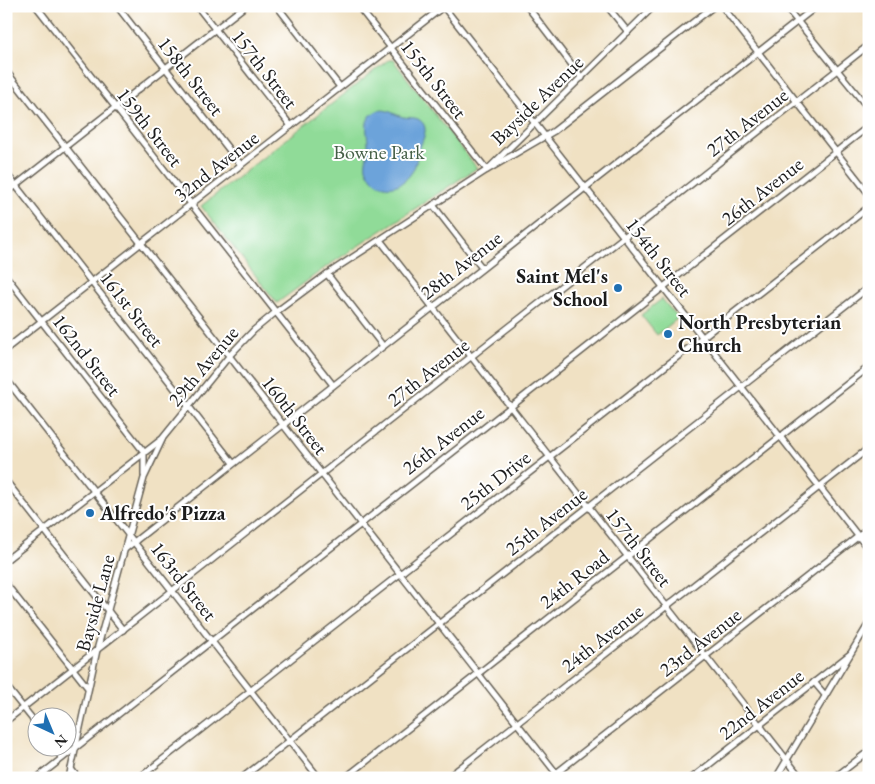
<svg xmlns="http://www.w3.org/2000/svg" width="875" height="784" font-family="'EB Garamond',serif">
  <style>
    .green { fill: #90db98; stroke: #567c5a }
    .water { fill: #6ca3da; stroke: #44607b }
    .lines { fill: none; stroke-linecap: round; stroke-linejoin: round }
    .minor-casing { stroke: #666156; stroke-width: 8 }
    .minor { stroke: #fff; stroke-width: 5 }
    .poi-dot { fill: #1f6fb2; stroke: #fff; stroke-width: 2 }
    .labels { text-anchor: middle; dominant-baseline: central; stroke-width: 4; stroke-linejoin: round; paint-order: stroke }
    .street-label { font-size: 20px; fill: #1c1c1c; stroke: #fff }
    .park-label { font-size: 20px; fill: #455f47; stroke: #fff }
    .poi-label { font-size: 20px; font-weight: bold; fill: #1c1c1c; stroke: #fff; text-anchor: start }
  </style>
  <rect width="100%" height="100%" fill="#fff"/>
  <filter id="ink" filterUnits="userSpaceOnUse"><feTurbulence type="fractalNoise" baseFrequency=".02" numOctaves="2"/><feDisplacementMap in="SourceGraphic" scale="10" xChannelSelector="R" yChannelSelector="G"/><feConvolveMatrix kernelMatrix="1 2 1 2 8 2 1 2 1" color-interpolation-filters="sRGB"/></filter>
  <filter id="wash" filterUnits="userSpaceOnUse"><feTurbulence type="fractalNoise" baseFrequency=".0096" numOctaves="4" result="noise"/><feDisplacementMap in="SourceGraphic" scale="20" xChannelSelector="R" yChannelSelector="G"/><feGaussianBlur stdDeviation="1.12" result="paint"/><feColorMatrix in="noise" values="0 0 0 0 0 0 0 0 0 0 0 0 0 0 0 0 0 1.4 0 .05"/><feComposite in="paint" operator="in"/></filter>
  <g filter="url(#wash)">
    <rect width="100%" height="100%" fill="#f0e1c3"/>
    <g class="green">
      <path d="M 388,60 L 393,60 L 477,168 L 326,267 L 277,303 L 201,206 Z"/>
      <path d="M 662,299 L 678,318 L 657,335 L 641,315 Z"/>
    </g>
    <path class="water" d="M 381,110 C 390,110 395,115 403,117 C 408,118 413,117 418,119 C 434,128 418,145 417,157 C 414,183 385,199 369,174 C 362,165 368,158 368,148 C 369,133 359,116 381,110 Z"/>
  </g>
  <g filter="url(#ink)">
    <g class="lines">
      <defs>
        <g id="minor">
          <path d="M 36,6 L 333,385"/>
          <path d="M 117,6 L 241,165"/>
          <path d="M 197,6 L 291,126"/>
          <path d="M 277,6 L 340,87"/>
          <path d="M 358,6 L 487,170 L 554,131 L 714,6"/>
          <path d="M 443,6 L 869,550"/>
          <path d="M 527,6 L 582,78"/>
          <path d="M 607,6 L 628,32"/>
          <path d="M 722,6 L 869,194"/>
          <path d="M 785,6 L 869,109"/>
          <path d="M 6,71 L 560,778"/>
          <path d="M 6,173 L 233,463"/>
          <path d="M 6,193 L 245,6"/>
          <path d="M 433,205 L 482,268"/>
          <path d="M 380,240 L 801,778"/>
          <path d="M 327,274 L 383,346"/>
          <path d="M 6,276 L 144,452 L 144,475"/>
          <path d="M 6,349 L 444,6"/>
          <path d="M 6,379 L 319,778"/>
          <path d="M 6,481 L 123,630"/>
          <path d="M 125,549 L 817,6"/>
          <path d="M 6,560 L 162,439 L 230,355 L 254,330 L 276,312 L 327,274 L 487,170 L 654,6"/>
          <path d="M 6,584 L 88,688"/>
          <path d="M 814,682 L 825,695"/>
          <path d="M 6,686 L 38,726"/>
          <path d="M 6,721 L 869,45"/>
          <path d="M 53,746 L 62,758"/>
          <path d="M 71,769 L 78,778"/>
          <path d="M 37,778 L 869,126"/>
          <path d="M 69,778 L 97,650 L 144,478 L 162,440"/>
          <path d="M 139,778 L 869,207"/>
          <path d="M 242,778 L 869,287"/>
          <path d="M 345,778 L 869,367"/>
          <path d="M 447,778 L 869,448"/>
          <path d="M 550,778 L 869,528"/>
          <path d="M 692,778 L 849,655"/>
          <path d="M 776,778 L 869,623"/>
          <path d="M 834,778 L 869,751"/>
        </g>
      </defs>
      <use href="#minor" class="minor-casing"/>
      <use href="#minor" class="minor"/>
    </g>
  </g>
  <g class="poi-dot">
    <circle cx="618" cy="288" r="5"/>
    <circle cx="668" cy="334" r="5"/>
    <circle cx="90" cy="513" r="5"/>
  </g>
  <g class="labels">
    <g class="street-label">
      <text transform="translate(265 69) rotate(52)">157th Street</text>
      <text transform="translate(191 76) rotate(52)">158th Street</text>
      <text transform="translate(434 79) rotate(52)">155th Street</text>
      <text transform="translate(537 100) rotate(-44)">Bayside Avenue</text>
      <text transform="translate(747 122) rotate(-38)">27th Avenue</text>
      <text transform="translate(150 127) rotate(52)">159th Street</text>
      <text transform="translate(216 166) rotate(-38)">32nd Avenue</text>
      <text transform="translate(762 191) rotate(-38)">26th Avenue</text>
      <text transform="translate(659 257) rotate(52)">154th Street</text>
      <text transform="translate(461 265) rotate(-38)">28th Avenue</text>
      <text transform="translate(132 309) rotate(52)">161st Street</text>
      <text transform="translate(87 355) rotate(52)">162nd Street</text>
      <text transform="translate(203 366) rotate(-50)">29th Avenue</text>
      <text transform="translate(428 372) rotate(-38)">27th Avenue</text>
      <text transform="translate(295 415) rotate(52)">160th Street</text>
      <text transform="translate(443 440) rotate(-38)">26th Avenue</text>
      <text transform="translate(495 480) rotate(-38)">25th Drive</text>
      <text transform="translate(546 521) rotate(-38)">25th Avenue</text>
      <text transform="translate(639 547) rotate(52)">157th Street</text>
      <text transform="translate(574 579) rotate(-38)">24th Road</text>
      <text transform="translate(184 581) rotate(52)">163rd Street</text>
      <text transform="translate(95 603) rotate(-75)">Bayside Lane</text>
      <text transform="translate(602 638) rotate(-38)">24th Avenue</text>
      <text transform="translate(700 642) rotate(-38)">23rd Avenue</text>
      <text transform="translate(761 704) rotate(-38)">22nd Avenue</text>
    </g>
    <g class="park-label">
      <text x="379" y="152">Bowne Park</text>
    </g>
    <g class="poi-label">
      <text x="608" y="276" text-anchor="end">Saint Mel's<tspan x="608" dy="23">School</tspan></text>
      <text x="678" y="322">North Presbyterian<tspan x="678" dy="23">Church</tspan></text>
      <text x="100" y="513">Alfredo's Pizza</text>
    </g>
  </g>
  <rect width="875" height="784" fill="none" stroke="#fff" stroke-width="25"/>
  <g transform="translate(52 732) rotate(136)"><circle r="24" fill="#ffffff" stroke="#a4a4a4"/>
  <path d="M0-4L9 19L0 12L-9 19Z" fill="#1f6fb2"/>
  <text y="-8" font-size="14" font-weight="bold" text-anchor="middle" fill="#1c1c1c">N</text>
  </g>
</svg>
